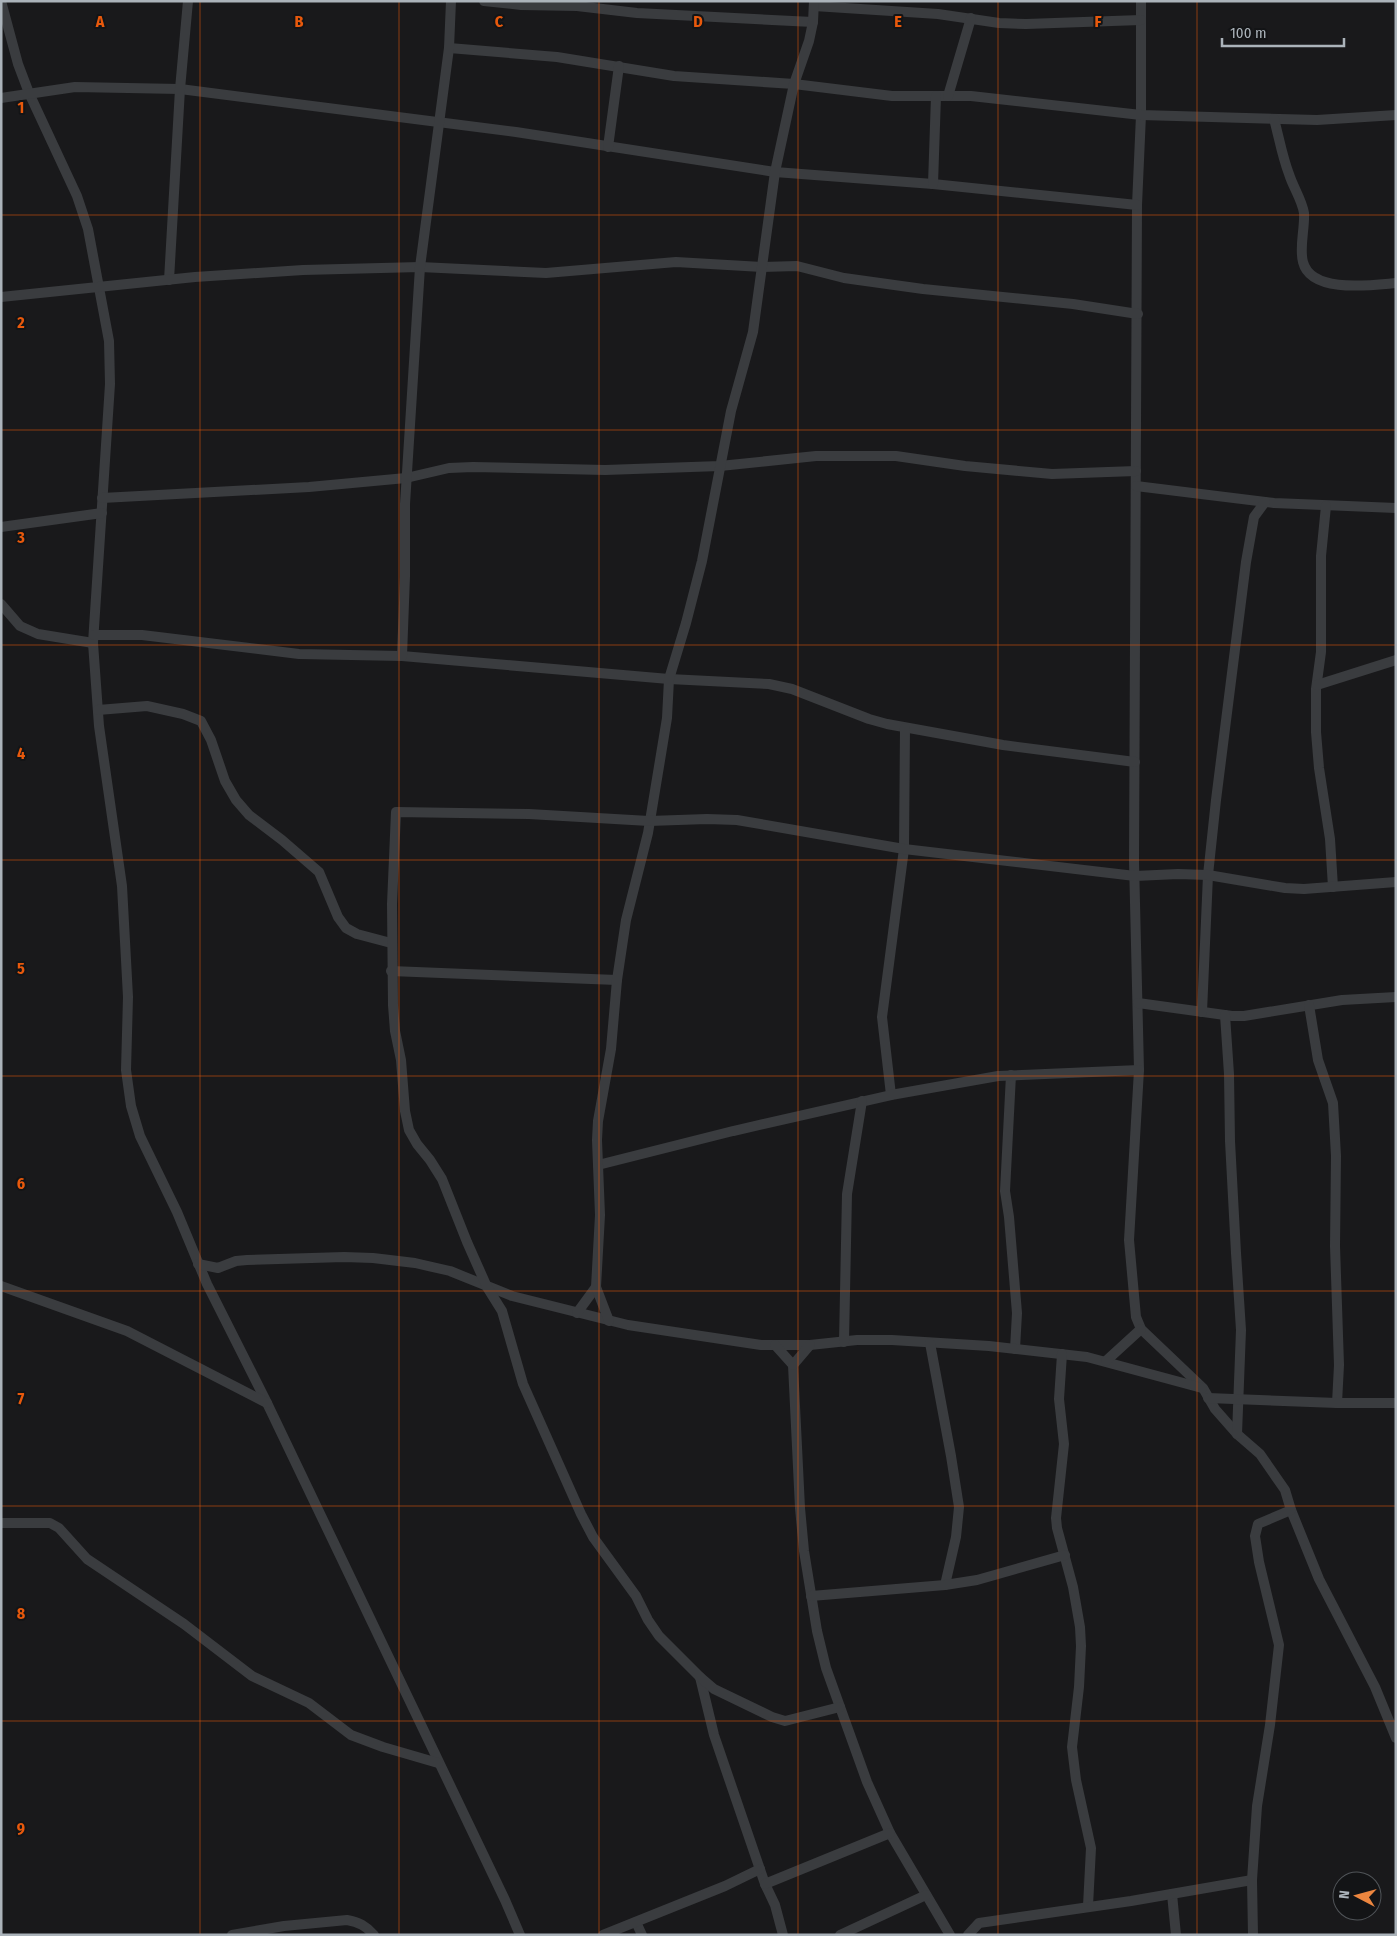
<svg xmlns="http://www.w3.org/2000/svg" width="1397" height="1936" font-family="'Fira Sans Condensed',sans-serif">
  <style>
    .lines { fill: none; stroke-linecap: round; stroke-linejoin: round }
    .minor { stroke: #3a3c3f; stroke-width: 10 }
    .grid { fill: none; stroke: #e8590c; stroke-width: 1; stroke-opacity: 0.55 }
    .grid-label { font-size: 16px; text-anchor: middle; font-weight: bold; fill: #e8590c; stroke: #131416; stroke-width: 4; stroke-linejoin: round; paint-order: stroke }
  </style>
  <rect width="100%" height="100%" fill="#19191b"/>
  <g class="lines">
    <g class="minor">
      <path d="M 1,1 L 18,64 L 29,93 L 77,196 L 88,229 L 109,341 L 110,384 L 93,643 L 99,726 L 122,886 L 128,997 L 126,1070 L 131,1106 L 140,1136 L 177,1212 L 207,1284 L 267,1403 L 505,1900 L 520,1935"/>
      <path d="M 484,1 L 521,5 L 577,6 L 637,13 L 813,22"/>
      <path d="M 1141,1 L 1141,115 L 1137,205 L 1134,861 L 1139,1070 L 1129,1240 L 1136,1317 L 1141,1329 L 1203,1388 L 1215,1409 L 1237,1434 L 1260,1454 L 1285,1490 L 1291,1510 L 1319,1579 L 1375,1687 L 1396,1738"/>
      <path d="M 814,6 L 938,14 L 999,23 L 1026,24 L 1141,20"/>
      <path d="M 449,48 L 557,57 L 674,76 L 794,84 L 892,96 L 971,96 L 1141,115 L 1317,120 L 1396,115"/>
      <path d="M 948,96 L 971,18"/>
      <path d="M 1,98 L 75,87 L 180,89 L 516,132 L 775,172 L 933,184 L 1137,205"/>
      <path d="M 1274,119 C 1279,137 1282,156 1289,174 C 1293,187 1302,200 1304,213 C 1305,228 1299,248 1303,262 C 1311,294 1372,285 1396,283"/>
      <path d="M 608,147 L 619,66"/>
      <path d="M 933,184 L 936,96"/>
      <path d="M 169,280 L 180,89 L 188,1"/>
      <path d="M 1,297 L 195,277 L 303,270 L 420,267 L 546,273 L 676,262 L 762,267 L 797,266 L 844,278 L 923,289 L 1073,304 L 1138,314"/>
      <path d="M 1136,486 L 1274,503 L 1396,508"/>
      <path d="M 102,498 L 309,487 L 406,478 L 449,468 L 473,467 L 605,470 L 720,466 L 816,456 L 896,456 L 965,466 L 1052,474 L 1136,471"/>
      <path d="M 1326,506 L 1321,556 L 1321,652 L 1316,689 L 1316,732 L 1319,768 L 1330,839 L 1333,887"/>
      <path d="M 1,527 L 102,513"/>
      <path d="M 1,604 L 20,626 L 38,634 L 93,643"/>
      <path d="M 94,635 L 142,635 L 299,654 L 402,656 L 669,679 L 769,684 L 792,689 L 869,719 L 887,724 L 1003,745 L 1135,762"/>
      <path d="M 402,656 L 405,576 L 405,504 L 420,267 L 449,48 L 451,1"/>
      <path d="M 1317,685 L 1396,660"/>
      <path d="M 98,710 L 147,706 L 183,714 L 201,721 L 211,740 L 225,781 L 236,800 L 249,815 L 282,840 L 319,872 L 338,917 L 346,928 L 357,934 L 391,943"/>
      <path d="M 391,971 L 617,980"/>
      <path d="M 1138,1003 L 1232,1016 L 1244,1016 L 1342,1000 L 1396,997"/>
      <path d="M 1309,1005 L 1318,1060 L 1333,1103 L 1336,1156 L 1335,1246 L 1339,1365 L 1337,1403"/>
      <path d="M 1202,1012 L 1208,875 L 1216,800 L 1246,562 L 1254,517 L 1265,502"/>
      <path d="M 1225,1015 L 1229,1074 L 1230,1141 L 1236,1253 L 1241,1330 L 1237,1434"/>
      <path d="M 1011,1075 L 1005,1191 L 1009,1217 L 1017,1313 L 1015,1349"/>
      <path d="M 891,1095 L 882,1017 L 904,849 L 905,728"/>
      <path d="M 598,1165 L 733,1131 L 891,1095 L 998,1076 L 1139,1070"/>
      <path d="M 198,1264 L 218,1268 L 236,1261 L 247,1260 L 344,1257 L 373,1258 L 415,1263 L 450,1271 L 512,1296 L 628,1325 L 761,1345 L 810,1345 L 857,1340 L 892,1340 L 989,1346 L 1087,1357 L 1202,1388"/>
      <path d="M 1,1286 L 127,1331 L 267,1403"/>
      <path d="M 577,1313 L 596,1287"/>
      <path d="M 609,1321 L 596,1287 L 600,1215 L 597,1140 L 598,1121 L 611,1049 L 617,980 L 626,920 L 648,833 L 667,718 L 669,679 L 686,623 L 702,561 L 731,411 L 753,332 L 775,172 L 794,84 L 809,41 L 813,22 L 814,1"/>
      <path d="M 844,1342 L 847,1194 L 862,1101"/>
      <path d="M 930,1343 L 951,1456 L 959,1507 L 956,1537 L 945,1585"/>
      <path d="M 775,1345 L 793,1365 L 800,1508 L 804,1551 L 817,1631 L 826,1668 L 867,1782 L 890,1833 L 950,1935"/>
      <path d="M 1062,1354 L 1059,1399 L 1064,1444 L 1056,1518 L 1057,1528 L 1073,1587 L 1080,1627 L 1081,1646 L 1079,1687 L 1072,1747 L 1076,1780 L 1091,1848 L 1088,1906"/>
      <path d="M 1106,1361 L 1141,1329"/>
      <path d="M 793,1365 L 810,1345"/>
      <path d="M 1208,1398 L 1337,1403 L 1396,1403"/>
      <path d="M 1,1523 L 50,1523 L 59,1528 L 87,1559 L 184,1624 L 252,1676 L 309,1703 L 351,1735 L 383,1747 L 438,1763"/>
      <path d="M 811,1596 L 945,1585 L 977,1580 L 1065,1555"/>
      <path d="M 700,1677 L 714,1735 L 765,1884 L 775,1905 L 783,1935"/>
      <path d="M 840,1707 L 785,1721 L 772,1717 L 714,1689 L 700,1677 L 659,1636 L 648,1620 L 636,1596 L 593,1537 L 581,1514 L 523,1384 L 502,1311 L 487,1287 L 467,1242 L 442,1179 L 430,1160 L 417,1144 L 409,1130 L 405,1111 L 401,1060 L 395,1031 L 393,1005 L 392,904 L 396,812 L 529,814 L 649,821 L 707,819 L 737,820 L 904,849 L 1135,876 L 1178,874 L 1208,875 L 1285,888 L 1304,889 L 1396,882"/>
      <path d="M 765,1884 L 890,1833"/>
      <path d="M 1172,1894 L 1176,1935"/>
      <path d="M 636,1922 L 642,1935"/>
      <path d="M 232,1935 L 284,1926 L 347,1920 C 359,1922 366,1926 374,1935"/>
      <path d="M 603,1935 L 725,1886 L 760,1869"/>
      <path d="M 840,1935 L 926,1895"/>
      <path d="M 968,1935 L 979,1923 L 1131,1901 L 1252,1880"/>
      <path d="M 1253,1935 L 1252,1880 L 1257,1806 L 1270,1725 L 1279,1645 L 1259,1562 L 1255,1536 L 1258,1524 L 1291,1510"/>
    </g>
  </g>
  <path class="grid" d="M 200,1 L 200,1935M 399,1 L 399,1935M 599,1 L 599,1935M 798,1 L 798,1935M 998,1 L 998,1935M 1197,1 L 1197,1935M 1,215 L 1396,215M 1,430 L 1396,430M 1,645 L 1396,645M 1,860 L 1396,860M 1,1076 L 1396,1076M 1,1291 L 1396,1291M 1,1506 L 1396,1506M 1,1721 L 1396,1721"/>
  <g class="grid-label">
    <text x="100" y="27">A</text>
    <text x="299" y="27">B</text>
    <text x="499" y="27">C</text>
    <text x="698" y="27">D</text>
    <text x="898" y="27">E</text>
    <text x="1098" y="27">F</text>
    <text x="21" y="113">1</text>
    <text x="21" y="328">2</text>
    <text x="21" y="543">3</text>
    <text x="21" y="759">4</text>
    <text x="21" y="974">5</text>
    <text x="21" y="1189">6</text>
    <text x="21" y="1404">7</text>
    <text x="21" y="1619">8</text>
    <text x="21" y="1834">9</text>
  </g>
  <rect width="1397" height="1936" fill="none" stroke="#abb3ba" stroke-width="5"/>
  <g transform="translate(1357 1896) rotate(276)"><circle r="24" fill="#131416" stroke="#505458"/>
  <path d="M0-4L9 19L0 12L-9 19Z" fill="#ec863f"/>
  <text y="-8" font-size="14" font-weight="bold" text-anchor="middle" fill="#abb3ba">N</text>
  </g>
  <path d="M1222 38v8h122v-8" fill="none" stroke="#abb3ba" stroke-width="2.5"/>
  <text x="1230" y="38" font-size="15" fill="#abb3ba" stroke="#131416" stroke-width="4" paint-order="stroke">100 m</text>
</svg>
